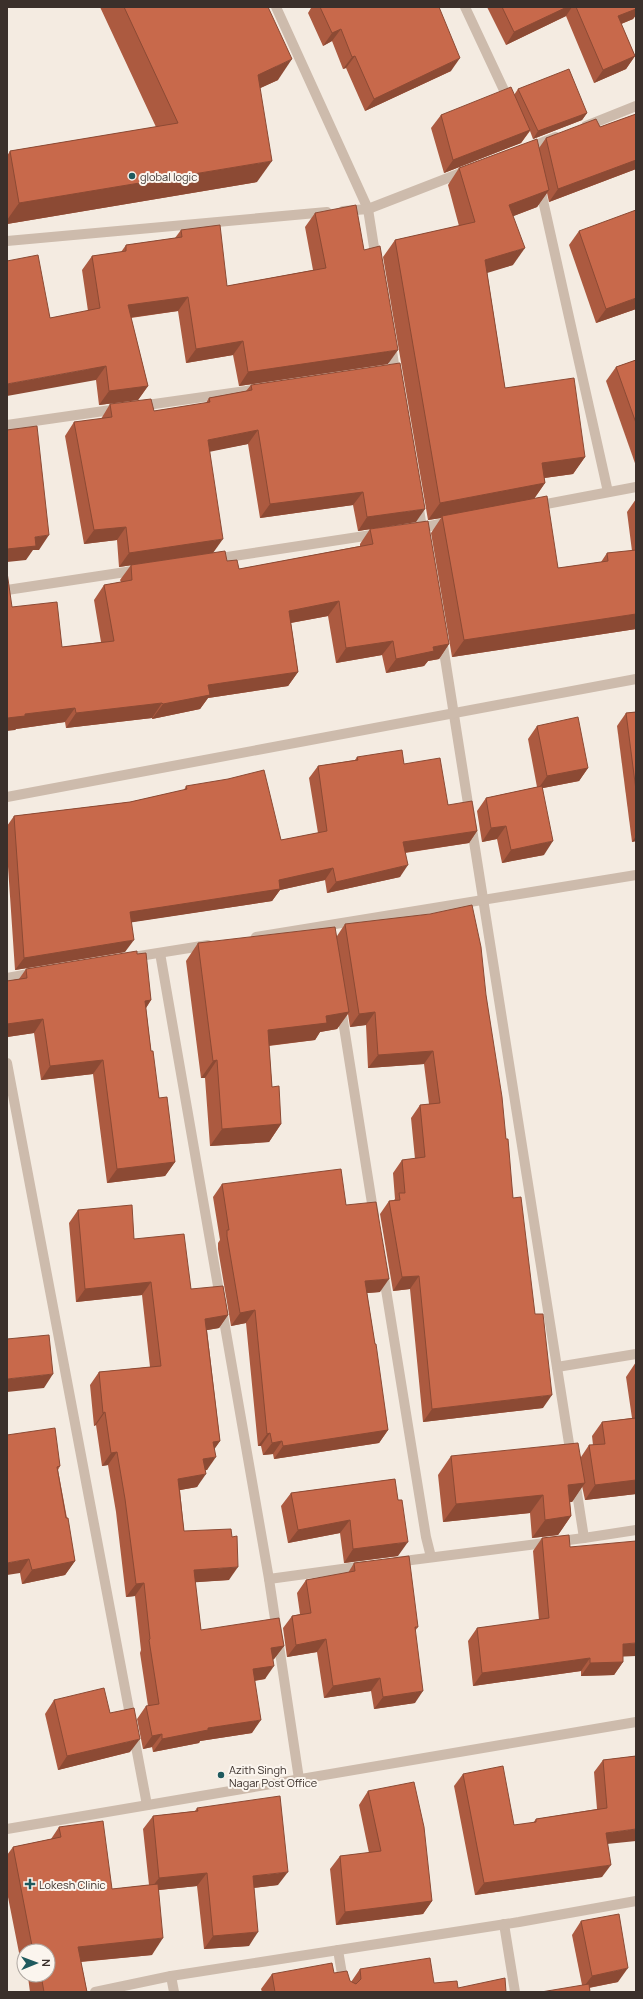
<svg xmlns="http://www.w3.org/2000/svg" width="643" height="1999" font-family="Manrope,sans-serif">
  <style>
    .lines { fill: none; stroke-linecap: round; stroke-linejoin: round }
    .minor { stroke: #cdbbac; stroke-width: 10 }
    .wall { fill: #ac5a40; fill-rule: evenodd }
    .shaded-wall { fill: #8c4a34 }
    .building { fill: #c8694b; stroke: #8c4a34 }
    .poi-dot { fill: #1f5a5e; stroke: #fbf5ee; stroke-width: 1.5 }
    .labels { text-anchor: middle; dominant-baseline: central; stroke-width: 4; stroke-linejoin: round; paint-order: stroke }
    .poi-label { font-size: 11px; fill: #3b302b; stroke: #fbf5ee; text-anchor: start }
  </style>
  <rect width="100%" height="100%" fill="#f4ebe1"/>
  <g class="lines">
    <g class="minor">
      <path d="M 276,7 L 368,209 L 376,260"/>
      <path d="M 465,7 L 509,101"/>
      <path d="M 586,126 L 636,106"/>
      <path d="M 526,149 L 556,137"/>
      <path d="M 540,187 L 608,492"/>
      <path d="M 343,211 L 368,209 L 466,171"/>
      <path d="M 7,241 L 327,212"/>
      <path d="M 391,345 L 396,377"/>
      <path d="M 140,406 L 259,389"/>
      <path d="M 7,425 L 118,409"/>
      <path d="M 418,503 L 423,534"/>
      <path d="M 536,506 L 636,487"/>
      <path d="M 416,529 L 449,522"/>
      <path d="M 214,559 L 378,534"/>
      <path d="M 7,590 L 139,570"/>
      <path d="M 442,639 L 571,1456"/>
      <path d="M 7,797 L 636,679"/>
      <path d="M 256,937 L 636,875"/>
      <path d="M 160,953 L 269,1579 L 299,1779"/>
      <path d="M 133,957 L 208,945"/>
      <path d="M 7,978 L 35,973"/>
      <path d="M 341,1008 L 374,1216"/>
      <path d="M 7,1063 L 147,1805"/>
      <path d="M 383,1271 L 426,1537 L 431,1557"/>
      <path d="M 557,1367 L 636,1354"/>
      <path d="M 575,1480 L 584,1538 L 636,1530"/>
      <path d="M 396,1562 L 584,1538"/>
      <path d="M 269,1579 L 364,1566"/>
      <path d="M 7,1829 L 636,1722"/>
      <path d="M 504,1924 L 515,1992"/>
      <path d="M 338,1950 L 345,1992"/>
      <path d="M 171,1976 L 174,1992"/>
      <path d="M 95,1992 L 171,1976 L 519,1922 L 636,1901"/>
    </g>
  </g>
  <g class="wall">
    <path d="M 100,7 L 268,7 L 278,80 L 260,88 L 257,182 L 7,224 L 7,156 L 10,151 L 156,127 Z"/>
    <path d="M 311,7 L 439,7 L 451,71 L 365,111 L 346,68 L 343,69 L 332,41 L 323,46 L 308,13 L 311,8 Z"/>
    <path d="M 487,7 L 636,7 L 636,15 L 633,19 L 621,24 L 635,56 L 626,69 L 594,83 L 566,16 L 506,45 Z"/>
    <path d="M 518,89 L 587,113 L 582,120 L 533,139 L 530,131 L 521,143 L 444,173 L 431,128 L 441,115 L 514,95 Z"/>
    <path d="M 636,114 L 636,169 L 549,202 L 547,193 L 537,207 L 513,216 L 513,265 L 487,272 L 505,388 L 585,457 L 573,474 L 544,478 L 545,483 L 534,499 L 558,568 L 601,562 L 607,553 L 632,551 L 627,512 L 636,499 L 636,629 L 452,657 L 431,533 L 441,518 L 428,520 L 383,257 L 395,240 L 459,226 L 448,185 L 459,168 L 539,148 L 546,138 L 600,127 Z"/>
    <path d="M 315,213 L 364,250 L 388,364 L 239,386 L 233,355 L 186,363 L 178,311 L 131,318 L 148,386 L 138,400 L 99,405 L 96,380 L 50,318 L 88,311 L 82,270 L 92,256 L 121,252 L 126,245 L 175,238 L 181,230 L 227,286 L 313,270 L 305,227 Z"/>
    <path d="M 579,231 L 636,309 L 596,323 L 569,245 Z"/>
    <path d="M 636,360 L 636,466 L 606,381 L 616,367 Z"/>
    <path d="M 251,385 L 416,522 L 358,531 L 353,505 L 260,518 L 248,444 L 210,451 L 213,553 L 119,567 L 117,540 L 84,544 L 65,436 L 74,422 L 101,419 L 110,404 L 154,411 L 206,403 L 209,398 L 246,391 Z"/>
    <path d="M 370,529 L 449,644 L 439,659 L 428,661 L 424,666 L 386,673 L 382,655 L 336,663 L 328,616 L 291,623 L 298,672 L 288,686 L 208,698 L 200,709 L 152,719 L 152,718 L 66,728 L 65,722 L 16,729 L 15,730 L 12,607 L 62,647 L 101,642 L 94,600 L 104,585 L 121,582 L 120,580 L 131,565 L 227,561 L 239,569 L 360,546 L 360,544 Z"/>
    <path d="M 636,712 L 636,841 L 632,842 L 617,726 L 626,713 Z"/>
    <path d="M 537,726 L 588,768 L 579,781 L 543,788 L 544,855 L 502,863 L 497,839 L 482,842 L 477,811 L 486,798 L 537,787 L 528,739 Z"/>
    <path d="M 357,757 L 404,764 L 477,831 L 469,843 L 405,853 L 400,877 L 327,893 L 325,880 L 280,890 L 272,901 L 131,922 L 125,952 L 15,970 L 7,852 L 7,826 L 14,816 L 130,802 L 184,790 L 186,786 L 281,840 L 318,833 L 309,778 L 318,766 L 355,760 Z"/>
    <path d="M 345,924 L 486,995 L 506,1139 L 513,1198 L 543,1408 L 423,1422 L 410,1289 L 393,1291 L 380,1214 L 389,1201 L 394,1200 L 395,1199 L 393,1173 L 402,1160 L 415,1159 L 411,1118 L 420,1105 L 429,1104 L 424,1064 L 368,1068 L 366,1025 L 350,1027 L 348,1014 L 337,1029 L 320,1032 L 315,1040 L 269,1046 L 272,1087 L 281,1124 L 269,1142 L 210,1146 L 205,1078 L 201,1078 L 186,961 L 198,943 L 337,936 Z"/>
    <path d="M 137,954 L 151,1000 L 146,1008 L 151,1051 L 159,1098 L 175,1162 L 165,1176 L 107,1183 L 93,1074 L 41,1080 L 34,1033 L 7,1037 L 7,981 L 19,979 L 26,969 Z"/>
    <path d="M 222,1184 L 346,1205 L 380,1292 L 367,1293 L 388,1430 L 379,1443 L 274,1459 L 273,1454 L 263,1455 L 261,1446 L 258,1446 L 246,1323 L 231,1326 L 218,1249 L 218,1243 L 220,1240 L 213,1197 Z"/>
    <path d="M 78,1210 L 134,1239 L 191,1289 L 228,1315 L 219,1328 L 207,1330 L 220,1441 L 214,1449 L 207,1470 L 205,1470 L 197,1487 L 180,1490 L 184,1531 L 229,1580 L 195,1582 L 201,1630 L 284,1646 L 274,1659 L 273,1660 L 265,1679 L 255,1681 L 252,1733 L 200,1741 L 199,1743 L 153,1752 L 152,1747 L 143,1749 L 137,1719 L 146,1706 L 148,1706 L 140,1653 L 141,1650 L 135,1596 L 126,1597 L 116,1512 L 108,1465 L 102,1466 L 96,1425 L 94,1426 L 90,1385 L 99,1372 L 150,1367 L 142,1295 L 76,1302 L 69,1223 Z"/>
    <path d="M 636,1362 L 636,1494 L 585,1500 L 582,1486 L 572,1502 L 570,1502 L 571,1516 L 558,1535 L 532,1538 L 530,1513 L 443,1522 L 438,1475 L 451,1456 L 581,1457 L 589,1445 L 593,1445 L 592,1436 L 602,1422 L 632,1418 L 626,1377 Z"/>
    <path d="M 7,1435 L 60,1466 L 58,1470 L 75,1561 L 65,1575 L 22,1584 L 20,1573 Z"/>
    <path d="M 395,1479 L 398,1556 L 344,1563 L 340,1533 L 288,1543 L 281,1506 L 291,1493 Z"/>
    <path d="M 542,1538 L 570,1547 L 623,1656 L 623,1662 L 614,1675 L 581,1676 L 581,1671 L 473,1686 L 468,1641 L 477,1628 L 539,1620 L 533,1551 Z"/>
    <path d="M 354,1563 L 418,1627 L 415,1631 L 415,1703 L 374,1709 L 371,1691 L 324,1698 L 317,1652 L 287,1657 L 283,1628 L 292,1616 L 300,1614 L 297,1593 L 306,1580 L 348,1573 Z"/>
    <path d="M 54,1700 L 110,1713 L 130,1752 L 58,1770 L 45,1714 Z"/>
    <path d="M 636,1756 L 608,1844 L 602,1877 L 475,1895 L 454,1786 L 463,1774 L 514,1825 L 533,1823 L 536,1819 L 597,1809 L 594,1772 L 603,1760 Z"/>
    <path d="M 368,1791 L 432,1901 L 423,1914 L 336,1925 L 330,1869 L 340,1856 L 369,1853 L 359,1805 Z"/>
    <path d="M 197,1808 L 278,1885 L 254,1888 L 249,1946 L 204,1949 L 197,1886 L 159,1890 L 152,1955 L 81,1962 L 87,1992 L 30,1992 L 28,1977 L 24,1978 L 7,1892 L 7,1855 L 13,1847 L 51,1839 L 59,1827 L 112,1889 L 149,1885 L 143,1829 L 153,1816 L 195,1811 ZM 24,1951 L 48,1951 L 48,1975 L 24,1975 Z"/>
    <path d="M 581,1921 L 618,1982 L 589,1988 L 582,1985 L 572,1935 Z"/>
    <path d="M 360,1969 L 458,1988 L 506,1992 L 262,1992 L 261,1989 L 272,1974 L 334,1973 L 351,1982 Z"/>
  </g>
  <g class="shaded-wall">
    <path d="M 567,7 L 572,7 L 566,16 L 506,45 L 514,32 Z"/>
    <path d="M 636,9 L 636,15 L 633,19 L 609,29 L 618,16 Z"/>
    <path d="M 341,29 L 332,41 L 323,46 L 332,33 Z"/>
    <path d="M 355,56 L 346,68 L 343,69 L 352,57 Z"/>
    <path d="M 635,56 L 626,69 L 594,83 L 603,70 Z"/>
    <path d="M 460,58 L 451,71 L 365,111 L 374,99 Z"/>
    <path d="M 292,59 L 278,80 L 243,96 L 258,75 Z"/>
    <path d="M 587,113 L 582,120 L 533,139 L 538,131 Z"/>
    <path d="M 530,130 L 521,143 L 444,173 L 453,160 Z"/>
    <path d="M 636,160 L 636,169 L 549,202 L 558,189 Z"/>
    <path d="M 272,161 L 257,182 L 7,224 L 7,220 L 19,203 Z"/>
    <path d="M 549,190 L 537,207 L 498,222 L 509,205 Z"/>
    <path d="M 525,248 L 513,265 L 474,277 L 485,260 Z"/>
    <path d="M 188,297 L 178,311 L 119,319 L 128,305 Z"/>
    <path d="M 636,298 L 636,309 L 596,323 L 606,309 Z"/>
    <path d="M 243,341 L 233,355 L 186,363 L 196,349 Z"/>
    <path d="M 398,350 L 388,364 L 239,386 L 248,372 Z"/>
    <path d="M 106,366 L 96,380 L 7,396 L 7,384 Z"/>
    <path d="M 148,386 L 138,400 L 99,405 L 109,391 Z"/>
    <path d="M 258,430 L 248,444 L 199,454 L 208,440 Z"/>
    <path d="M 585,457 L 573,474 L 530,480 L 542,463 Z"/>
    <path d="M 545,483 L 533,500 L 442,516 L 441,518 L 428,520 L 440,503 Z"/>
    <path d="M 363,492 L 353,505 L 260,518 L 270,504 Z"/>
    <path d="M 425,509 L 416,522 L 358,531 L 367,517 Z"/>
    <path d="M 126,527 L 117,540 L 84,544 L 94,530 Z"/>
    <path d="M 49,535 L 39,550 L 33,550 L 26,560 L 7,562 L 7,549 L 35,537 Z"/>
    <path d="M 223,539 L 213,553 L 119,567 L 129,553 Z"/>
    <path d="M 339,601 L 328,616 L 279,625 L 289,611 Z"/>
    <path d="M 636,614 L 636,629 L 452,657 L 464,640 Z"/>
    <path d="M 393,641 L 382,655 L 336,663 L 346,648 Z"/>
    <path d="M 449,644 L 439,659 L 428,661 L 424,666 L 386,673 L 396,659 L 433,647 Z"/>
    <path d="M 298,672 L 288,686 L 208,698 L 200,709 L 152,719 L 163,704 L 208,685 Z"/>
    <path d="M 162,703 L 152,718 L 66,728 L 76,713 Z"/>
    <path d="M 75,708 L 65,722 L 16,729 L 15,730 L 7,731 L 7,718 L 25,714 Z"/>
    <path d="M 588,768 L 579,781 L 538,789 L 547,776 Z"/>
    <path d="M 506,826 L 497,839 L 482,842 L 491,828 Z"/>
    <path d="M 477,831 L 469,843 L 395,854 L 403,842 Z"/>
    <path d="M 636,836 L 636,841 L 632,842 Z"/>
    <path d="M 553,841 L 544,855 L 502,863 L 511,850 Z"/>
    <path d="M 408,865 L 400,877 L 327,893 L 336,882 Z"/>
    <path d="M 333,868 L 325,880 L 280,890 L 272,901 L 121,924 L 130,912 Z"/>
    <path d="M 134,940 L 125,952 L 15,970 L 24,958 Z"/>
    <path d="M 151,1000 L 142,1014 L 145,1001 Z"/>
    <path d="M 349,1012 L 337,1029 L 320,1032 L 315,1040 L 256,1047 L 268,1030 L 326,1016 Z"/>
    <path d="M 375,1012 L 366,1025 L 350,1027 L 359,1014 Z"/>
    <path d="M 43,1019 L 34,1033 L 7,1037 L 7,1024 Z"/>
    <path d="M 433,1051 L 424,1064 L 368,1068 L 378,1055 Z"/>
    <path d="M 103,1060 L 93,1074 L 41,1080 L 50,1066 Z"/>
    <path d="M 217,1060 L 205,1078 L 201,1078 L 213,1061 Z"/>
    <path d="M 281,1124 L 269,1142 L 210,1146 L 222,1129 Z"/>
    <path d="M 175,1162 L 165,1176 L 107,1183 L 117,1169 Z"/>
    <path d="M 419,1276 L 410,1289 L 393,1291 L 402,1277 Z"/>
    <path d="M 389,1279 L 380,1292 L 356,1294 L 365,1281 Z"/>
    <path d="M 151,1282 L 142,1295 L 76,1302 L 85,1289 Z"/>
    <path d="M 255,1310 L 246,1323 L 231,1326 L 240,1313 Z"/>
    <path d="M 228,1315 L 219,1328 L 196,1332 L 205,1319 Z"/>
    <path d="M 53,1374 L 44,1388 L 7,1392 L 7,1379 Z"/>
    <path d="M 552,1395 L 543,1408 L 423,1422 L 432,1409 Z"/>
    <path d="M 105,1412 L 96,1425 L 94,1426 L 103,1413 Z"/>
    <path d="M 388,1430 L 379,1443 L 274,1459 L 283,1446 Z"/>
    <path d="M 270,1433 L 261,1446 L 258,1446 L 267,1434 Z"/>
    <path d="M 220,1441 L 211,1454 L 213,1442 Z"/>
    <path d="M 282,1441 L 273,1454 L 263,1455 L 272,1443 Z"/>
    <path d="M 117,1452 L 108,1465 L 102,1466 L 111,1453 Z"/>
    <path d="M 216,1457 L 207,1470 L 194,1472 L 203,1459 Z"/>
    <path d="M 206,1474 L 197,1487 L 169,1492 L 178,1479 Z"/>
    <path d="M 636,1480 L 636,1494 L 585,1500 L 595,1485 Z"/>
    <path d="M 585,1483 L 572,1502 L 555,1503 L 568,1485 Z"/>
    <path d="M 543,1495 L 530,1513 L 443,1522 L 456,1504 Z"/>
    <path d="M 571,1516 L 558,1535 L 532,1538 L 545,1520 Z"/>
    <path d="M 350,1520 L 340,1533 L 288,1543 L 298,1530 Z"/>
    <path d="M 408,1542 L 398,1556 L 344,1563 L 353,1549 Z"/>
    <path d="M 29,1559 L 20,1573 L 7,1575 L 7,1563 Z"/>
    <path d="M 75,1561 L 65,1575 L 22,1584 L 32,1570 Z"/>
    <path d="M 238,1567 L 229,1580 L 185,1583 L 194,1570 Z"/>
    <path d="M 144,1583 L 135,1596 L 126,1597 L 136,1584 Z"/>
    <path d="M 326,1639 L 317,1652 L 287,1657 L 296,1645 Z"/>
    <path d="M 636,1643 L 636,1656 L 613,1657 L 623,1644 Z"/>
    <path d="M 284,1646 L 274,1659 L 262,1661 L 271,1648 Z"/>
    <path d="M 590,1658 L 581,1671 L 473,1686 L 482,1673 Z"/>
    <path d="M 623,1662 L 614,1675 L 581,1676 L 590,1663 Z"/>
    <path d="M 274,1666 L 265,1679 L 244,1682 L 253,1669 Z"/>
    <path d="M 380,1678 L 371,1691 L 324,1698 L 333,1686 Z"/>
    <path d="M 423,1691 L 415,1703 L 374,1709 L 383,1697 Z"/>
    <path d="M 261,1720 L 252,1733 L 200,1741 L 199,1743 L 153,1752 L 162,1739 L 208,1728 Z"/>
    <path d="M 162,1734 L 152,1747 L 143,1749 L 152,1736 Z"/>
    <path d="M 140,1739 L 130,1752 L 58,1770 L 67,1756 Z"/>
    <path d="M 636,1829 L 636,1841 L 597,1845 L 606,1833 Z"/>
    <path d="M 611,1865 L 602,1877 L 475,1895 L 484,1883 Z"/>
    <path d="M 288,1872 L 278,1885 L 244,1889 L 253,1876 Z"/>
    <path d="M 207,1873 L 197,1886 L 149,1891 L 159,1878 Z"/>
    <path d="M 432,1901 L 423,1914 L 336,1925 L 345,1912 Z"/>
    <path d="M 258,1932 L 249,1946 L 204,1949 L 213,1936 Z"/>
    <path d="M 163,1938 L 152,1955 L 66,1963 L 78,1947 Z"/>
    <path d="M 628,1968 L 618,1982 L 582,1989 L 592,1976 Z"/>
    <path d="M 26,1975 L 29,1975 L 28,1977 L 24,1978 Z"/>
  </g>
  <g class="building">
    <path d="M 124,7 L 268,7 L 292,59 L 258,75 L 272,161 L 19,203 L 10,151 L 178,123 Z"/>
    <path d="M 320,7 L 439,7 L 460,58 L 374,99 L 355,56 L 352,57 L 341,29 L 332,33 Z"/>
    <path d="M 502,7 L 567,7 L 514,32 Z"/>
    <path d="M 576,7 L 636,7 L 636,9 L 618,16 L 635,56 L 603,70 Z"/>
    <path d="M 569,69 L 587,113 L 538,131 L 518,89 Z"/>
    <path d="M 511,87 L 530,130 L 453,160 L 441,115 Z"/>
    <path d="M 636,114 L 636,160 L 558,189 L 546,138 L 596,119 L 600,127 Z"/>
    <path d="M 537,139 L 549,190 L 509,205 L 525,248 L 485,260 L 505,388 L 574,378 L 585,457 L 542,463 L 545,483 L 440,503 L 395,240 L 475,222 L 459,168 Z"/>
    <path d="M 356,205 L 364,250 L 380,246 L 398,350 L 248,372 L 243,341 L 196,349 L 188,297 L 128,305 L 148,386 L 109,391 L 106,366 L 7,384 L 7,261 L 38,255 L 50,318 L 100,308 L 92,256 L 126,251 L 126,245 L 182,237 L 181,230 L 220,225 L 227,286 L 326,268 L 315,213 Z"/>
    <path d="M 636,210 L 636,298 L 606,309 L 579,231 Z"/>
    <path d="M 636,360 L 636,423 L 616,367 Z"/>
    <path d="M 400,363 L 425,509 L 367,517 L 363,492 L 270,504 L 258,430 L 208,440 L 223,539 L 129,553 L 126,527 L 94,530 L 74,422 L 112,417 L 110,404 L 151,399 L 154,411 L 210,402 L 209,398 L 252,390 L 251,385 Z"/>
    <path d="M 37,426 L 49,535 L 35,537 L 36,546 L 7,549 L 7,430 Z"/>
    <path d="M 547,496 L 558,568 L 608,561 L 607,553 L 636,550 L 636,614 L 464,640 L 442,516 Z"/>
    <path d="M 428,521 L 449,644 L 433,647 L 434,651 L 396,659 L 393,641 L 346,648 L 339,601 L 289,611 L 298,672 L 208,685 L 210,695 L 163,704 L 162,703 L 76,713 L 75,708 L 25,714 L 25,716 L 7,718 L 7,572 L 12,607 L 57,602 L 62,647 L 114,641 L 104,585 L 132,580 L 131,565 L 225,551 L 227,561 L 237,560 L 239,569 L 373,544 L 370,529 Z"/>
    <path d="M 636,712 L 636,790 L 626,713 Z"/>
    <path d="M 578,717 L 588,768 L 547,776 L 537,726 Z"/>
    <path d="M 402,750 L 404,764 L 440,758 L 448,805 L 472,801 L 477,831 L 403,842 L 408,865 L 336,882 L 333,868 L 279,880 L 280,889 L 130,912 L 134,940 L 24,958 L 14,816 L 130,802 L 187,789 L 186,786 L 228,779 L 264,770 L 281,840 L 327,831 L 318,766 L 358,760 L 357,757 Z"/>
    <path d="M 542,786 L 553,841 L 511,850 L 506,826 L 491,828 L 486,798 Z"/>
    <path d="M 472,905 L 481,947 L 486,995 L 502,1097 L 506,1139 L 508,1139 L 513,1198 L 521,1197 L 535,1314 L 543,1314 L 552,1395 L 432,1409 L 419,1276 L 402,1277 L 389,1201 L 400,1200 L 399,1193 L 405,1193 L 402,1160 L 425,1157 L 420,1105 L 440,1103 L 433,1051 L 378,1055 L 375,1012 L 359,1014 L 345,924 L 430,914 Z"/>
    <path d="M 335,927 L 349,1012 L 326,1016 L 327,1023 L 268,1030 L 272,1087 L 279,1086 L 281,1124 L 222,1129 L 217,1060 L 213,1061 L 198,943 Z"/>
    <path d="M 137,951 L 137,954 L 146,953 L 151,1000 L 145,1001 L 151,1051 L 153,1051 L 159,1098 L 167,1097 L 175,1162 L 117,1169 L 103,1060 L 50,1066 L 43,1019 L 7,1024 L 7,981 L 27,978 L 26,969 Z"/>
    <path d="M 341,1169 L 346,1205 L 376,1202 L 389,1279 L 365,1281 L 375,1344 L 376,1344 L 388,1430 L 283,1446 L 282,1441 L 272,1443 L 270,1433 L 267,1434 L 255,1310 L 240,1313 L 227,1236 L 227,1230 L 229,1230 L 222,1184 Z"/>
    <path d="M 132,1205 L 134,1239 L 184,1234 L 191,1289 L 223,1286 L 228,1315 L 205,1319 L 220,1441 L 213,1442 L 216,1457 L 203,1459 L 206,1474 L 178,1479 L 184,1531 L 231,1529 L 232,1537 L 237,1536 L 238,1567 L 194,1570 L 201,1630 L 279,1618 L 284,1646 L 271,1648 L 274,1666 L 253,1669 L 261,1720 L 208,1728 L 208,1730 L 162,1739 L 162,1734 L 152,1736 L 146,1706 L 159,1704 L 149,1640 L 150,1639 L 144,1583 L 136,1584 L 125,1499 L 117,1452 L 111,1453 L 105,1412 L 103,1413 L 99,1372 L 161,1366 L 151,1282 L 85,1289 L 78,1210 Z"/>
    <path d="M 49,1335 L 53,1374 L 7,1379 L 7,1339 Z"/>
    <path d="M 636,1418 L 636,1480 L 595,1485 L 589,1445 L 605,1444 L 602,1422 Z"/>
    <path d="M 55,1428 L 60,1466 L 57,1467 L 66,1518 L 68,1518 L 75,1561 L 32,1570 L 29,1559 L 7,1563 L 7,1435 Z"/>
    <path d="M 578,1443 L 585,1483 L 568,1485 L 571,1516 L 545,1520 L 543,1495 L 456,1504 L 451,1456 Z"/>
    <path d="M 395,1479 L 398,1500 L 402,1500 L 408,1542 L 353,1549 L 350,1520 L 298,1530 L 291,1493 Z"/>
    <path d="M 569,1535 L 570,1547 L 636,1541 L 636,1643 L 623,1644 L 623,1662 L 590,1663 L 590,1658 L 482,1673 L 477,1628 L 549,1618 L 542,1538 Z"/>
    <path d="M 409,1556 L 418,1627 L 415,1627 L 423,1691 L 383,1697 L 380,1678 L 333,1686 L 326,1639 L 296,1645 L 292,1616 L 311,1613 L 306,1580 L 355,1571 L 354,1563 Z"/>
    <path d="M 104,1688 L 110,1713 L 134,1708 L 140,1739 L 67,1756 L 54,1700 Z"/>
    <path d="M 636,1756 L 636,1829 L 606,1833 L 611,1865 L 484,1883 L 463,1774 L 503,1766 L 514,1825 L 536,1822 L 536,1819 L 607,1808 L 603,1760 Z"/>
    <path d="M 414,1782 L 424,1827 L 432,1901 L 345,1912 L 340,1856 L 381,1851 L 368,1791 Z"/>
    <path d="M 280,1796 L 288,1872 L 253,1876 L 258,1932 L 213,1936 L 207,1873 L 159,1878 L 153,1816 L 198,1811 L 197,1808 Z"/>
    <path d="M 103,1821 L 112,1889 L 158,1884 L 163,1938 L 78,1947 L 87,1992 L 44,1992 L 41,1975 L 48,1975 L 48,1951 L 33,1951 L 13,1847 L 61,1837 L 59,1827 Z"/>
    <path d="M 619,1914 L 628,1968 L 592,1976 L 581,1921 Z"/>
    <path d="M 430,1958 L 434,1983 L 457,1981 L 458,1988 L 505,1978 L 506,1992 L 275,1992 L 272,1974 L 332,1963 L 334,1973 L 347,1971 L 350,1981 L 356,1984 L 361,1979 L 360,1969 Z"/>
    <path d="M 589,1984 L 590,1992 L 541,1992 Z"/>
  </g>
  <g class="poi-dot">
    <circle cx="132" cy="176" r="4"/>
    <circle cx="221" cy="1775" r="4"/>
    <path d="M28 1878h4v4h4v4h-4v4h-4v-4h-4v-4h4z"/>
  </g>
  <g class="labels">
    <g class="poi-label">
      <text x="140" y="176">global logic</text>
      <text x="229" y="1769">Azith Singh<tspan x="229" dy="13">Nagar Post Office</tspan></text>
      <text x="39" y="1884">Lokesh Clinic</text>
    </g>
  </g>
  <rect width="643" height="1999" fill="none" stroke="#3b302b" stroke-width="16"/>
  <g transform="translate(36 1963) rotate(89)"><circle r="19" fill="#fbf5ee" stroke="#aea6a0"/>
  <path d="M0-3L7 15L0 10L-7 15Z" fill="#1f5a5e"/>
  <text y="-6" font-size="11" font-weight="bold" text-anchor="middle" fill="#3b302b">N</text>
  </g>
</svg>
